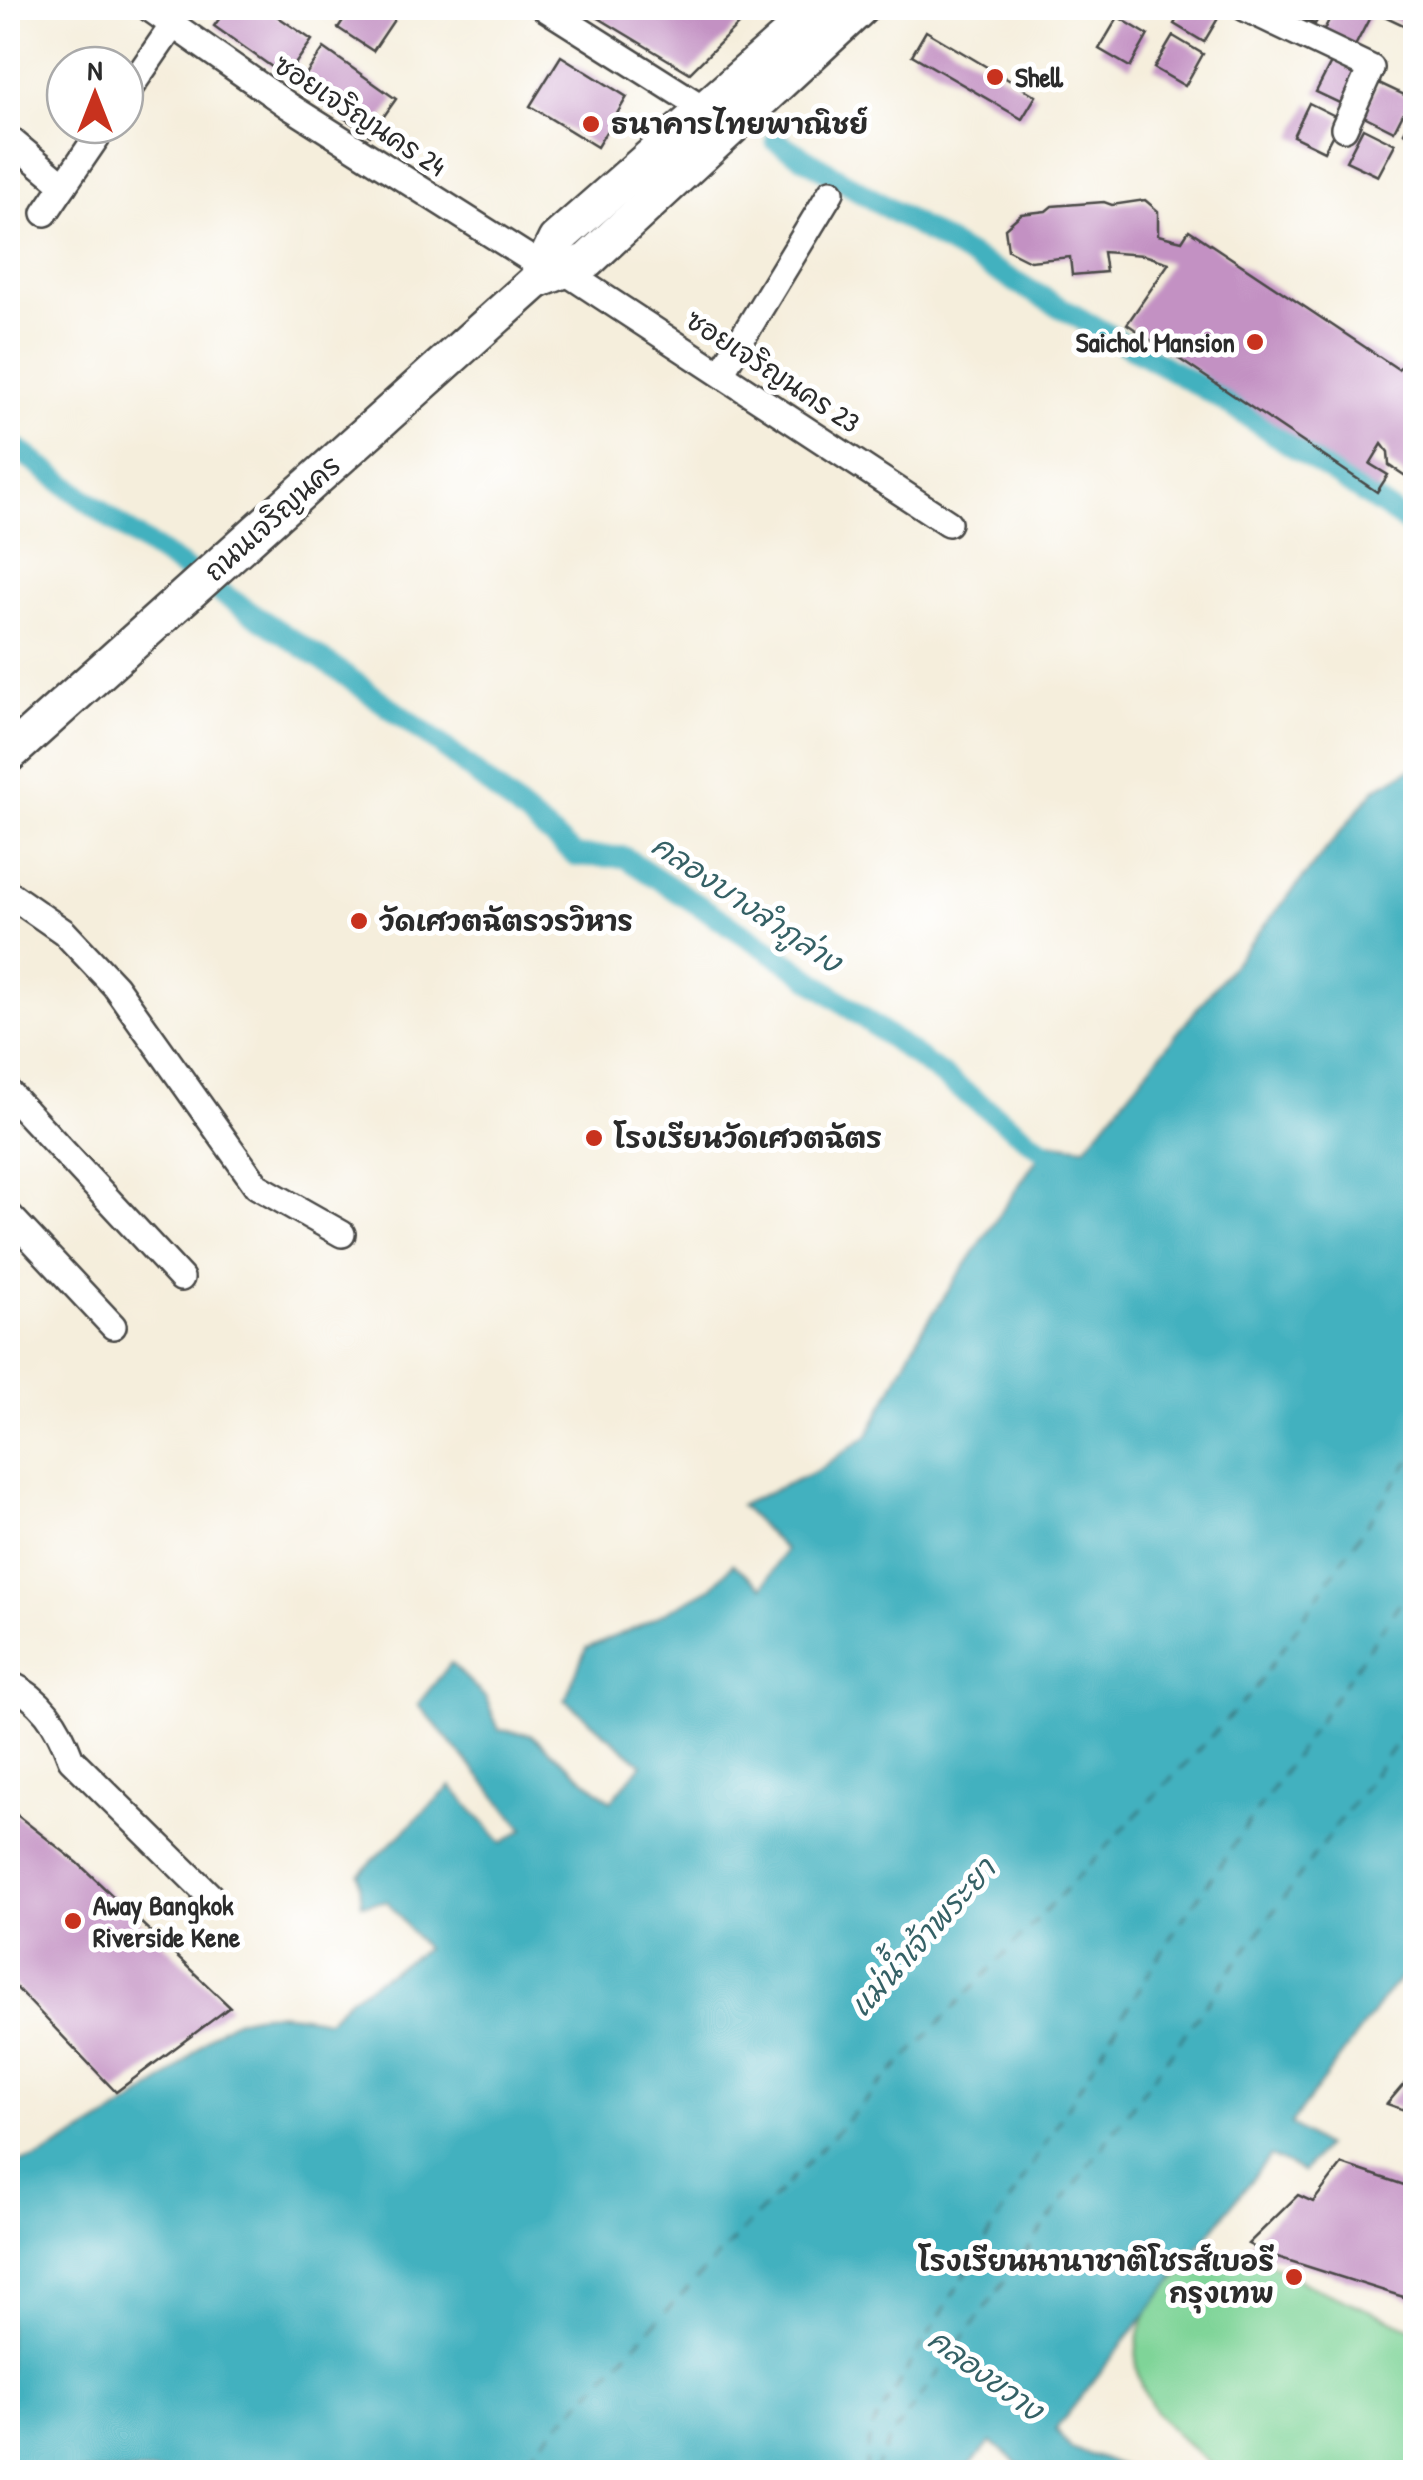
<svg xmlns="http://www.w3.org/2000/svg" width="1423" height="2480" font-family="'Patrick Hand','Playpen Sans Thai',sans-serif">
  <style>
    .green { fill: #7fd498; stroke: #558062; stroke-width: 2.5 }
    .water { fill: #43b1bf; stroke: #376e75; stroke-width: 2.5 }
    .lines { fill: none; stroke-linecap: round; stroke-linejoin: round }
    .canal { stroke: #43b1bf; stroke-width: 22 }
    .ferry { stroke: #356166; stroke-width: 2.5; stroke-dasharray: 12 10; stroke-linecap: butt }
    .building { fill: #c391c3 }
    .minor-casing { stroke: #494846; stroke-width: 30 }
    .secondary-casing { stroke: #494846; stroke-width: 40 }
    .minor { stroke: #fff; stroke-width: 25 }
    .secondary { stroke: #fff; stroke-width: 35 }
    .poi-dot { fill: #c8321e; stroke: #fff; stroke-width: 4 }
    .labels { text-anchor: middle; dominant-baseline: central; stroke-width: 10; stroke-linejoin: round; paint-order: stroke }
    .poi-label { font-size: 28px; font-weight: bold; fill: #2b2b2b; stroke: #fff; text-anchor: start }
    .street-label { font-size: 28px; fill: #2b2b2b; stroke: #fff }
    .water-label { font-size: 30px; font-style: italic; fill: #356166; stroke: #fff }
  </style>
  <rect width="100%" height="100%" fill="#fff"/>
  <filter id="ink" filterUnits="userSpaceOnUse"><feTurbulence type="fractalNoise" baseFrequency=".01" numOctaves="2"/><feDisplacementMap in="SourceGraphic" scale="20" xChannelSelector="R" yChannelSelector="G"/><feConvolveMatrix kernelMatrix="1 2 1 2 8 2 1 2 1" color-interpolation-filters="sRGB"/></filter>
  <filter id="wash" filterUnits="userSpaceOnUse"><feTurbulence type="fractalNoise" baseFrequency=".0048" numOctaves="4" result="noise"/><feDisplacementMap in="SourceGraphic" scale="40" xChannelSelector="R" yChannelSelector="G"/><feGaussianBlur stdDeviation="2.25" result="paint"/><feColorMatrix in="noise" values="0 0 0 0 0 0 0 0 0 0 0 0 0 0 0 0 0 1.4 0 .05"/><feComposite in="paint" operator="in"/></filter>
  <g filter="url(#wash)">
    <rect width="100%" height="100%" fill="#f5eedc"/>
    <path class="green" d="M 1233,2257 L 1272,2264 L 1305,2283 L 1415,2330 L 1415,2472 L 1220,2472 C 1196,2451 1164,2428 1148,2399 C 1112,2335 1165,2262 1233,2257 Z"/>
    <path class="water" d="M 1415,767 L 1415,1965 L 1391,1988 L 1291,2124 L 1324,2147 L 1303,2172 L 1270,2156 L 1056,2429 L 1070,2448 L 1131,2469 L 1130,2472 L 1064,2472 L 1018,2464 L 992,2442 L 963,2472 L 8,2472 L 8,2167 C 20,2158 30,2163 42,2156 C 85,2133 128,2108 166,2078 C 191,2060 206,2032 236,2020 C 263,2008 300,2015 327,2020 L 351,1997 L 425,1949 L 387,1901 L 362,1904 L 359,1874 L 451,1786 L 502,1843 L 524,1829 L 418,1704 L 451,1663 L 486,1698 L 499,1730 L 530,1734 L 611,1801 L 642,1764 L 565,1700 L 586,1648 L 638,1627 L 712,1587 L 733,1564 L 763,1587 L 785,1550 L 740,1505 L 817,1471 L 868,1435 L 922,1330 L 1048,1142 L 1085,1147 L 1376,788 Z"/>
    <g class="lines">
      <g class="canal">
        <path d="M 776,141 L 936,237 L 1215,395 L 1416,528"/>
        <path d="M 8,442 L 136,537 L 338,670 L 440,744 L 576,856 L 624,857 L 793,966 L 1065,1166"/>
      </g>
      <g class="ferry">
        <path d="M 514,2472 L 1252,1693 L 1416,1452"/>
        <path d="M 865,2472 L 871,2429 L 1174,1932 L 1416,1579"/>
        <path d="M 874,2472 L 892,2436 L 1416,1716"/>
      </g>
    </g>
    <g id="blocks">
      <g class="building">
        <path d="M 227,8 L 265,8 L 312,40 L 286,77 L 214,26 Z"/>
        <path d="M 351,8 L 402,8 L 373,51 L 338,28 Z"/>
        <path d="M 582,8 L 755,8 L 690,73 Z"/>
        <path d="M 1184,8 L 1223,10 L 1204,42 L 1174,24 Z"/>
        <path d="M 1281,8 L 1324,8 L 1315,24 Z"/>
        <path d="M 1335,8 L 1350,8 L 1370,17 L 1353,50 L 1322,34 Z"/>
        <path d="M 1386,8 L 1416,8 L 1414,30 L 1382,15 Z"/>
        <path d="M 1118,17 L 1148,35 L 1130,67 L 1099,49 Z"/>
        <path d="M 926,31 L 1036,96 L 1022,119 L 912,55 Z"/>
        <path d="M 1173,36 L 1203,54 L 1185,86 L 1154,68 Z"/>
        <path d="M 324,48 L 396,99 L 370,136 L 298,86 Z"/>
        <path d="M 561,56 L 627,97 L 597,147 L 530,106 Z"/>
        <path d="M 1333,59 L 1364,75 L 1348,107 L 1316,92 Z"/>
        <path d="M 1379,83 L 1411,98 L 1394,131 L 1362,115 Z"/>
        <path d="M 1309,103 L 1341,119 L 1324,151 L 1293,136 Z"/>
        <path d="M 1416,109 L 1416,138 L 1404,132 Z"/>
        <path d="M 1363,128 L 1395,144 L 1378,176 L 1346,161 Z"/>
        <path d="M 1145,200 L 1158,211 L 1158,235 L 1182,241 L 1189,230 L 1398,369 L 1411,359 L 1416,363 L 1416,506 L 1411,505 L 1407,477 L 1389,465 L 1388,452 L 1382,444 L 1370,464 L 1388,475 L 1377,492 L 1127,324 L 1169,263 L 1144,255 L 1103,252 L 1106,272 L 1072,275 L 1070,257 L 1030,261 L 1008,250 L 1005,228 L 1021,214 L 1046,211 L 1052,206 L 1104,202 L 1112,205 Z"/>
        <path d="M 8,1808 L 78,1863 L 230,2007 L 116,2092 L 8,1979 Z"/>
        <path d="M 1416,2070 L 1416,2114 L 1387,2104 Z"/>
        <path d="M 1342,2164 L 1416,2189 L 1416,2301 L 1268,2254 L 1248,2244 L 1298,2195 L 1313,2202 Z"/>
      </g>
    </g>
  </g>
  <g filter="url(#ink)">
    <use href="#blocks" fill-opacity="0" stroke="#494846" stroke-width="2.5"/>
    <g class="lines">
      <defs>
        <g id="minor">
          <path d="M 149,8 L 289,106 L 543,267"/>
          <path d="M 545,8 L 706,110"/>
          <path d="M 1245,8 L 1371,68 L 1344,128"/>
          <path d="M 125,95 L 173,25"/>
          <path d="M 8,138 L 64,185 L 105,125"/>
          <path d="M 45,213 L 64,185"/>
          <path d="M 564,271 L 948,523"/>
          <path d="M 721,373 L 831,192"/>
          <path d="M 8,893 L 64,932 L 115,986 L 257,1186 L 342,1234"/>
          <path d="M 8,1092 L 181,1278"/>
          <path d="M 8,1214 L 113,1326"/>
          <path d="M 8,1683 C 42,1699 58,1724 71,1759 L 210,1896"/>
        </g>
        <g id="secondary">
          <path d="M 536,281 L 587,261 L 860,8"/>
          <path d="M 8,755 L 536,281 L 556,240 L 820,8"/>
        </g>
      </defs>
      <use href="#minor" class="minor-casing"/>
      <use href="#secondary" class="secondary-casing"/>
      <use href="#minor" class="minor"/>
      <use href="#secondary" class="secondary"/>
    </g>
  </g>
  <g class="poi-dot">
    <circle cx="995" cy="77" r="10"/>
    <circle cx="591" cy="124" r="10"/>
    <circle cx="1255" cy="342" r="10"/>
    <circle cx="359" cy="921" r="10"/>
    <circle cx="594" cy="1138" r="10"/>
    <circle cx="73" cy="1921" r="10"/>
    <circle cx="1294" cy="2277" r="10"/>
  </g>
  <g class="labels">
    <g class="poi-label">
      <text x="1015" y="77">Shell</text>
      <text x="611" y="124">ธนาคารไทยพาณิชย์</text>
      <text x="1235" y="342" text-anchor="end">Saichol Mansion</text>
      <text x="379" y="921">วัดเศวตฉัตรวรวิหาร</text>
      <text x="614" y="1138">โรงเรียนวัดเศวตฉัตร</text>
      <text x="93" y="1905">Away Bangkok<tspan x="93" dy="32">Riverside Kene</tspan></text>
      <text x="1274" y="2261" text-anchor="end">โรงเรียนนานาชาติโชรส์เบอรี<tspan x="1274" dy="32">กรุงเทพ</tspan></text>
    </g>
    <g class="street-label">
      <text transform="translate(360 115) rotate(33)">ซอยเจริญนคร 24</text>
      <text transform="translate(773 371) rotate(33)">ซอยเจริญนคร 23</text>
      <text transform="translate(272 518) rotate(-42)">ถนนเจริญนคร</text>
    </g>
    <g class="water-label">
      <text transform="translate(747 903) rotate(34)">คลองบางลำภูล่าง</text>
      <text transform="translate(922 1937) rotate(-48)">แม่น้ำเจ้าพระยา</text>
      <text transform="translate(986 2374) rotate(36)">คลองขวาง</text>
    </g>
  </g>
  <rect width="1423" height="2480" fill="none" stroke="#fff" stroke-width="40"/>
  <g transform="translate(95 95)"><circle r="48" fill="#ffffff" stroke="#aaaaaa" stroke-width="2.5"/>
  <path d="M0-8L18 38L0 25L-18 38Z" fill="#c8321e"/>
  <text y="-15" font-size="28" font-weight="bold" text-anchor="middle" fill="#2b2b2b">N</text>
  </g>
</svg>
